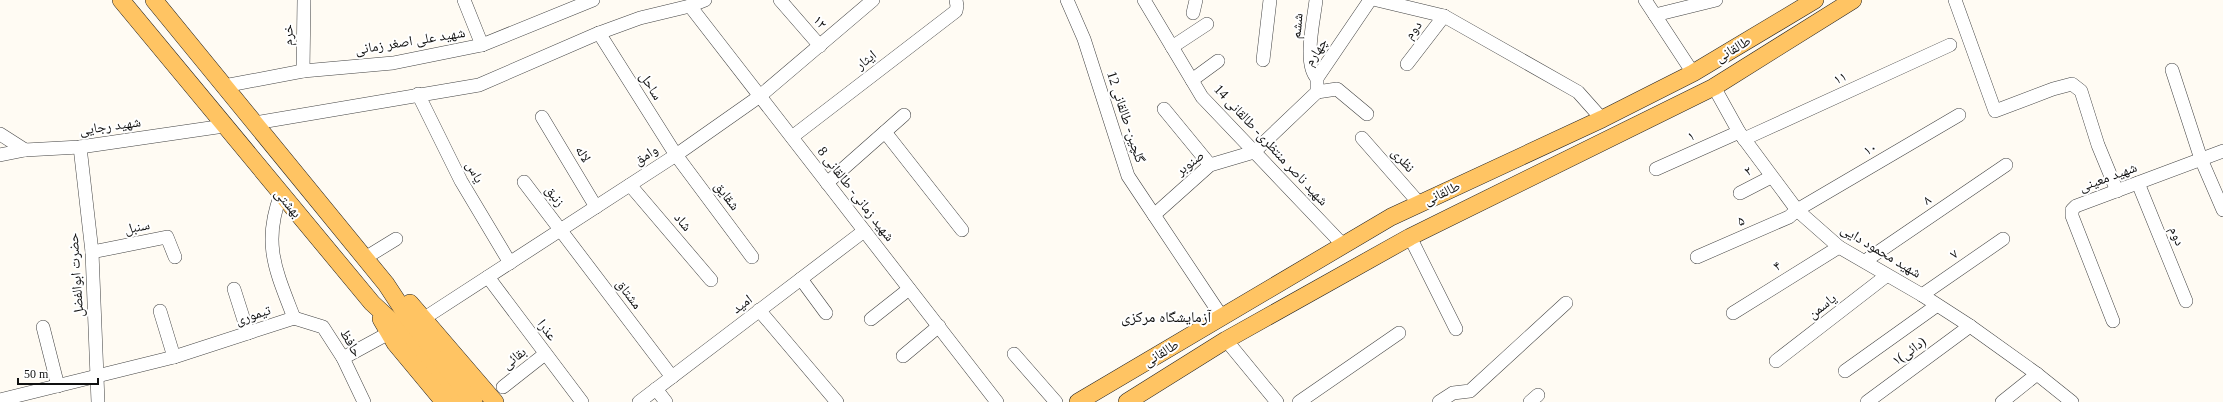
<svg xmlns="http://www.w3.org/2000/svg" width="2223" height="402" font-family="'Times New Roman','Noto Naskh Arabic',serif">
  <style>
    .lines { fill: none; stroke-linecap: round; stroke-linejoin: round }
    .minor-casing { stroke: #434343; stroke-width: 14 }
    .major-casing { stroke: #212121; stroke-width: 18 }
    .minor { stroke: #fff; stroke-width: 13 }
    .major { stroke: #ffc463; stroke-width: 17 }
    .labels { text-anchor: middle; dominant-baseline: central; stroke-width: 4; stroke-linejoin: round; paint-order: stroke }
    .street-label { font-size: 14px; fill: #101010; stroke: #fff }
    .neighbourhood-label { font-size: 15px; fill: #101010; stroke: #fff }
  </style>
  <rect width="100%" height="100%" fill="#fffbf3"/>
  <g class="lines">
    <defs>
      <g id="minor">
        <path d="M 464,0 L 482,45"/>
        <path d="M 780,0 L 820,46"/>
        <path d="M 1067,0 L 1084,39 L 1128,176 L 1222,317"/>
        <path d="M 1144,0 L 1202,97 L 1344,246"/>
        <path d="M 1316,0 C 1314,19 1303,64 1317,78"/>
        <path d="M 1377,0 L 1444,16 L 1578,92 L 1602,119"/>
        <path d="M 1645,0 L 1693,73"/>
        <path d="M 1955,0 L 1995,111 L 2053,89 L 2072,84 L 2081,91 L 2098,145 L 2117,191"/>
        <path d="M 690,6 L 997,402"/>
        <path d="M 1193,13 L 1196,0"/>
        <path d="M 1655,15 L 1716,0"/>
        <path d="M 599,33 L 676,155 L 752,257"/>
        <path d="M 1172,47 L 1207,24"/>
        <path d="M 1263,60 L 1270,0"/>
        <path d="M 1407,64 L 1444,16"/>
        <path d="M 2172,70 L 2201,159 L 2223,210"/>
        <path d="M 303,71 L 304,0"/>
        <path d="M 1192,80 L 1218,61"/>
        <path d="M 224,86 L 303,71 L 393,63 L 482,45 L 593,0"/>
        <path d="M 1714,87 L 1739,132 L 1797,210 L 1839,247 L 1922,295 L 1970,326 L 2037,374 L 2072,402"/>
        <path d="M 1317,92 L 1337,89 L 1367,114"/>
        <path d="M 418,94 L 461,181 L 510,263"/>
        <path d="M 1164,109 L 1210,165"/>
        <path d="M 542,117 L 596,207"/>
        <path d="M 255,123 L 479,85 L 599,33 L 640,18 L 690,6 L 705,0"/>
        <path d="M 885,132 L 962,230"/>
        <path d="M 0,134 L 25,150"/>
        <path d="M 792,137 L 956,11 L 957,6 L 956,0"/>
        <path d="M 1362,138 L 1419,203"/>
        <path d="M 1744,139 L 1950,45"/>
        <path d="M 80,147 L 92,252 L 98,402"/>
        <path d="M 0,155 L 25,150 L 80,147 L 224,126"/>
        <path d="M 1656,169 L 1739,132"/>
        <path d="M 524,182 L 672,377"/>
        <path d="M 827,183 L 904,115"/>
        <path d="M 2138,183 L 2186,301"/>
        <path d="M 630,185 L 711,280"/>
        <path d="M 1740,193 L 1771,177"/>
        <path d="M 281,194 C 262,244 276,271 294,318"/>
        <path d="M 1154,215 L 1210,165 L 1254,152 L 1317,92 L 1317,78 L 1370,0"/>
        <path d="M 1410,237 L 1456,329"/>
        <path d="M 92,252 L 167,237 L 175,257"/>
        <path d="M 1697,257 L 1789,217 L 1797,210 L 1959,115"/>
        <path d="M 365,258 L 396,239"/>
        <path d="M 1865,261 L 2006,165"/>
        <path d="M 488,277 L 582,402"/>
        <path d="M 801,279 L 826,313"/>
        <path d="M 234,289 L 248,333"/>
        <path d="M 1922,295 L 2003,239"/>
        <path d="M 759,310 L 837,402"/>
        <path d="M 160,311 L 174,357"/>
        <path d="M 1733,313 L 1839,247"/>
        <path d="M 294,318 L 323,327 L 343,358 L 364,402"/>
        <path d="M 423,319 L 676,155 L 760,96 L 873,0"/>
        <path d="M 871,319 L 909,289"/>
        <path d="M 2113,321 L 2072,216 L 2072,210 L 2076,206 L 2223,151"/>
        <path d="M 43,327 L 58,386"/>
        <path d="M 1226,340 L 1277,402"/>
        <path d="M 1014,354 L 1056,402"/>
        <path d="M 903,356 L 939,326"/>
        <path d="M 343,358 L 389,333"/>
        <path d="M 1776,361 L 1886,276"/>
        <path d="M 1845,371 L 1936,306"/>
        <path d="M 503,387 L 545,354"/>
        <path d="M 656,389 L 666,402"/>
        <path d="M 0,400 L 174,357 L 294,318"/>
        <path d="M 639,402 L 864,231"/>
        <path d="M 1299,402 L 1399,333"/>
        <path d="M 1439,402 L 1453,393 L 1470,391 L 1566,303"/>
        <path d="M 1530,402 L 1538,395"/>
        <path d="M 1867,402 L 1970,326"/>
        <path d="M 2002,402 L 2037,374"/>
      </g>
      <g id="major">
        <path d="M 121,0 L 372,303 L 397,326 L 459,402"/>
        <path d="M 154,0 L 386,284 L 409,319 L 474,402"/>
        <path d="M 410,303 L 495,402"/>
        <path d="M 381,319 L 395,343 L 444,402"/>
        <path d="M 1078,402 L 1391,217 L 1602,119 L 1693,73 L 1815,0"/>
        <path d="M 1127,402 L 1226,340 L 1410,237 L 1714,87 L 1853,0"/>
      </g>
    </defs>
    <use href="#minor" class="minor-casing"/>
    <use href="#major" class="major-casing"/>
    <use href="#minor" class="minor"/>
    <use href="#major" class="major"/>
  </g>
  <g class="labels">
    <g class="street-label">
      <text transform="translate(820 22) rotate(49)">۱۲</text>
      <text transform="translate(1297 26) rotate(-84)">ششم</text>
      <text transform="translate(1413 30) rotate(-53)">دوم</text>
      <text transform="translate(288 35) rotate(-89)">خرم</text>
      <text transform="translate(410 41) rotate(-9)">شهید علی اصغر زمانی</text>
      <text transform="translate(1733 49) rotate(-30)">طالقانی</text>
      <text transform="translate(1316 52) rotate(-57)">چهارم</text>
      <text transform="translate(866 60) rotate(-38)">ایثار</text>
      <text transform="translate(1840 78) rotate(-25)">۱۱</text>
      <text transform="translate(651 86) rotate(58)">ساحل</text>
      <text transform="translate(1126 117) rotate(72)">گلچین- طالقانی 12</text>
      <text transform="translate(110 126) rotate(-8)">شهید رجایی</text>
      <text transform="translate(1691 136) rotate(-24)">۱</text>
      <text transform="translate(1271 145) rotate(47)">شهید ناصر منتظری- طالقانی 14</text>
      <text transform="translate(1870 149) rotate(-30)">۱۰</text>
      <text transform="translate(583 154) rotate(59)">لاله</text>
      <text transform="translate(646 155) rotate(-33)">وامق</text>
      <text transform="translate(1403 160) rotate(49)">نظری</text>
      <text transform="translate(1190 163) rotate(-37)">صنوبر</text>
      <text transform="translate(1748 171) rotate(-28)">۲</text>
      <text transform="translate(475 172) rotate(62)">یاس</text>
      <text transform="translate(2108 177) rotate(-20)">شهید معینی</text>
      <text transform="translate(1442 193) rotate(-25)">طالقانی</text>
      <text transform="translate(856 194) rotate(52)">شهید زمانی- طالقانی 8</text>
      <text transform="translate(555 196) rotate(53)">زنبق</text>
      <text transform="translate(727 196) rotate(53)">شقایق</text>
      <text transform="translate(1927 200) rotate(-34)">۸</text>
      <text transform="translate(288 203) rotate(50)">بهشتی</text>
      <text transform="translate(1741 221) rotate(-23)">۵</text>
      <text transform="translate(683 222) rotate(50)">شاد</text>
      <text transform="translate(137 227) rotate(-12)">سنبل</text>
      <text transform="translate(2177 236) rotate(68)">دوم</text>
      <text transform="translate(1881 251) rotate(31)">شهید محمود دایی</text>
      <text transform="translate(1954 254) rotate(-35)">۷</text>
      <text transform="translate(1777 266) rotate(-32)">۴</text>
      <text transform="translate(76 275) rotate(-94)">حضرت ابوالفضل</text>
      <text transform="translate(629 294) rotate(53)">مشتاق</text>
      <text transform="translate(742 304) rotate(-37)">امید</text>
      <text transform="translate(1822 306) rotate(-38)">یاسمن</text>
      <text transform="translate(253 315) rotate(-18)">تیموری</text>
      <text transform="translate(547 330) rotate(53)">عذرا</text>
      <text transform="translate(351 343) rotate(60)">حافظ</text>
      <text transform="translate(1909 351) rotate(-36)">۱(دائی)</text>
      <text transform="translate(1161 353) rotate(-31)">طالقانی</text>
      <text transform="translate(514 358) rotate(-38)">بقائی</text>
    </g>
    <g class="neighbourhood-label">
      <text x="1166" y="317">آزمایشگاه مرکزی</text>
    </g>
  </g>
  <path d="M18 378v6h80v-6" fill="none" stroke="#101010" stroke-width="2"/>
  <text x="24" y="378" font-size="12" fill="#101010" stroke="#ffffff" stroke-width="3" paint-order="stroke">50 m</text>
</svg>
